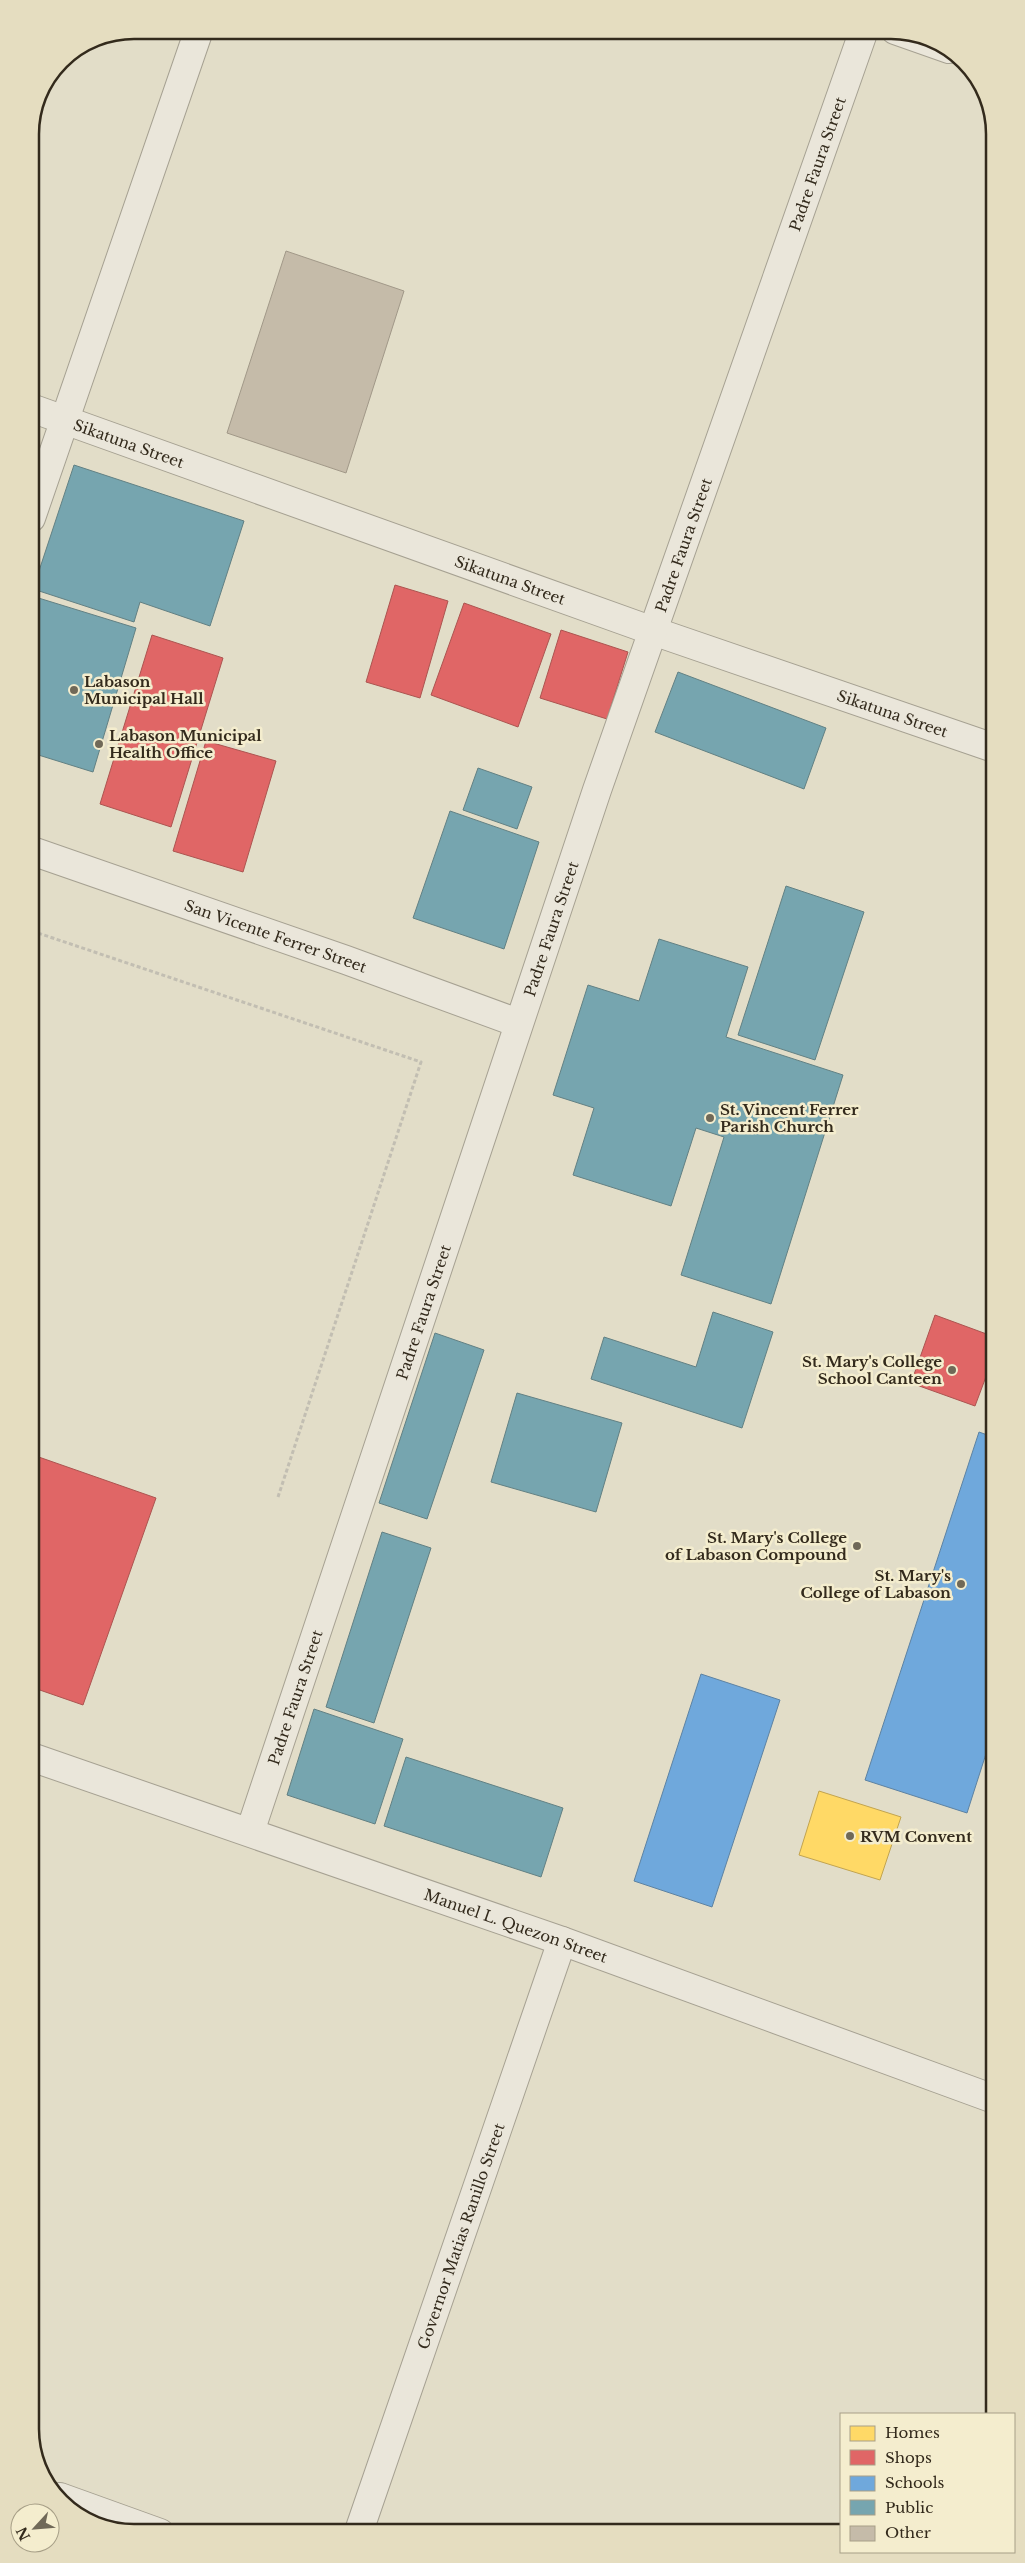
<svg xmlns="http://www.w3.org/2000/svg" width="1025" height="2563" font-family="'Libre Baskerville',serif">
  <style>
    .homes { fill: #ffd966; stroke: #c2a450 }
    .shops { fill: #e06666; stroke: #ac5450 }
    .schools { fill: #6fa8dc; stroke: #5d82a2 }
    .public { fill: #76a5af; stroke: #628083 }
    .building { fill: #c5bba9; stroke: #a19888 }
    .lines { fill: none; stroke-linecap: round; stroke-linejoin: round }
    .street-casing { stroke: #a6a192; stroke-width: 30 }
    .path { stroke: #c2beb2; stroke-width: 3; stroke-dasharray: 4 2.5; stroke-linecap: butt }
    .street { stroke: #eae6da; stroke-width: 28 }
    .poi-dot { fill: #706958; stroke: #f4edce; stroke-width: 2 }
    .labels { text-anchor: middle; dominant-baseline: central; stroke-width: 5; stroke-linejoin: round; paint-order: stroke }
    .street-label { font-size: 15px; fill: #332a1c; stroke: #f4edce }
    .poi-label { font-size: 15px; font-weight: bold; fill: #332a1c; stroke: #f4edce; text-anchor: start }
    .rim { fill: none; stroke: #332a1c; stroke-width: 2.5 }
  </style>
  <rect width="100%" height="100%" fill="#e2ddc8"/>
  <path class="homes" d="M 819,1791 L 901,1817 L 880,1880 L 799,1855 Z"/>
  <g class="shops">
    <path d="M 395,585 L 448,601 L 420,698 L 366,682 Z"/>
    <path d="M 464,603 L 551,634 L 518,727 L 431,695 Z"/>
    <path d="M 561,630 L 628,652 L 607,719 L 540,698 Z"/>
    <path d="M 152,635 L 223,658 L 171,827 L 100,804 Z"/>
    <path d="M 206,741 L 276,761 L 243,872 L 173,851 Z"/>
    <path d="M 935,1315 L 992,1336 L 993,1358 L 975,1406 L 911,1383 Z"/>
    <path d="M 33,1455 L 156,1498 L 83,1705 L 34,1688 Z"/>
  </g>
  <g class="schools">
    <path d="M 979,1432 L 993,1437 L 993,1732 L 967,1813 L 865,1780 Z"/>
    <path d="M 701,1674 L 780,1700 L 712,1907 L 634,1881 Z"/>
  </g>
  <g class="public">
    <path d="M 74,465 L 244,521 L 210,626 L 140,602 L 134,622 L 33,589 Z"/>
    <path d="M 32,596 L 136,628 L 93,772 L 32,753 Z"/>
    <path d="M 678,672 L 826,728 L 804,789 L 655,732 Z"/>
    <path d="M 478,768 L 532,787 L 517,829 L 463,810 Z"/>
    <path d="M 450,811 L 539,842 L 504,949 L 413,918 Z"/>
    <path d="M 786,886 L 864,912 L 815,1060 L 738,1035 Z"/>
    <path d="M 659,939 L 748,967 L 726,1037 L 843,1075 L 771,1304 L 681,1275 L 724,1137 L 696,1128 L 671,1206 L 573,1175 L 594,1108 L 553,1095 L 588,985 L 639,1001 Z"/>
    <path d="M 713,1312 L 773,1332 L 742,1428 L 591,1379 L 604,1337 L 696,1367 Z"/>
    <path d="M 435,1333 L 484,1350 L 427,1519 L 379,1503 Z"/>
    <path d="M 517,1393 L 622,1423 L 596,1512 L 491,1482 Z"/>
    <path d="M 382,1532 L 431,1548 L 374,1723 L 326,1707 Z"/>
    <path d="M 314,1709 L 403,1739 L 375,1824 L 287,1795 Z"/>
    <path d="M 406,1757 L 563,1808 L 541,1877 L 384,1826 Z"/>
  </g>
  <path class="building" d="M 286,251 L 404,291 L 346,473 L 227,433 Z"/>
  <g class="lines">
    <defs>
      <g id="street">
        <path d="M 895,30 L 949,49"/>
        <path id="s1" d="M 31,408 L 653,631 L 991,747"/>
        <path d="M 31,518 L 199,30"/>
        <path id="s2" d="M 32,851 L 346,960 L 518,1023"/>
        <path id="s3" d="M 34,1758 L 562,1941 L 994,2099"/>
        <path id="s4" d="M 250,1832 L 597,790 L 864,30"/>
        <path d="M 60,2497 L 160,2533"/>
        <path id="s5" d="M 359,2531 L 562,1941"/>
      </g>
    </defs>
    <use href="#street" class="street-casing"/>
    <path class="path" d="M 32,931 L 421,1062 L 278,1497"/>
    <use href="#street" class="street"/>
  </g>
  <g class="poi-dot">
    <circle cx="74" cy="690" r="5"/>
    <circle cx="99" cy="744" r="5"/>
    <circle cx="710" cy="1118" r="5"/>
    <circle cx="952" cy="1370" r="5"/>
    <circle cx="857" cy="1546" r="5"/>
    <circle cx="961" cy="1584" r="5"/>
    <circle cx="850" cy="1836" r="5"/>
  </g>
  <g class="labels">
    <g class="street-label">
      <text stroke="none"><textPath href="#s4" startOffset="1762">Padre Faura Street</textPath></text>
      <text stroke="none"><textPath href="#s1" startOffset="104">Sikatuna Street</textPath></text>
      <text stroke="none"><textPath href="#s4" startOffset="1358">Padre Faura Street</textPath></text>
      <text stroke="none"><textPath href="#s1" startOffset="509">Sikatuna Street</textPath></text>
      <text stroke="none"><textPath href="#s1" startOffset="914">Sikatuna Street</textPath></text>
      <text stroke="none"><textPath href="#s4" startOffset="952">Padre Faura Street</textPath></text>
      <text stroke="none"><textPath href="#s2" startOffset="258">San Vicente Ferrer Street</textPath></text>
      <text stroke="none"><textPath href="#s4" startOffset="548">Padre Faura Street</textPath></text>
      <text stroke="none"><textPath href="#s4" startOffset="142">Padre Faura Street</textPath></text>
      <text stroke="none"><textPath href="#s3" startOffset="510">Manuel L. Quezon Street</textPath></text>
      <text stroke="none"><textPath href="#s5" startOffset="312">Governor Matias Ranillo Street</textPath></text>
    </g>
    <g class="poi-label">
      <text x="84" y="681">Labason<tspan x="84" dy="17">Municipal Hall</tspan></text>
      <text x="109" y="735">Labason Municipal<tspan x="109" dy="17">Health Office</tspan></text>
      <text x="720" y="1109">St. Vincent Ferrer<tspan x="720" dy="17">Parish Church</tspan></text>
      <text x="942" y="1361" text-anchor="end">St. Mary's College<tspan x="942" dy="17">School Canteen</tspan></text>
      <text x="847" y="1537" text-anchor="end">St. Mary's College<tspan x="847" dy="17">of Labason Compound</tspan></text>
      <text x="951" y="1575" text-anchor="end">St. Mary's<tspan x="951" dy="17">College of Labason</tspan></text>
      <text x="860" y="1836">RVM Convent</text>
    </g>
  </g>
  <path d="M0 0H1025V2563H0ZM134 39H891A95 95 0 0 1 986 134V2429A95 95 0 0 1 891 2524H134A95 95 0 0 1 39 2429V134A95 95 0 0 1 134 39Z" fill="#e5ddc0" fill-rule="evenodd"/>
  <path class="rim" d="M134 39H891A95 95 0 0 1 986 134V2429A95 95 0 0 1 891 2524H134A95 95 0 0 1 39 2429V134A95 95 0 0 1 134 39Z"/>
  <rect x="840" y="2413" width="175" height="140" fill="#f4edce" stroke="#a79f87"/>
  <rect x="850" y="2426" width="25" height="15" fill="#ffd966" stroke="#a79f87"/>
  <text x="885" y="2438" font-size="15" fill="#332a1c">Homes</text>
  <rect x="850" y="2450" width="25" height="15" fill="#e06666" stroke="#a79f87"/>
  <text x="885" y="2463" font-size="15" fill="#332a1c">Shops</text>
  <rect x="850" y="2476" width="25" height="15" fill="#6fa8dc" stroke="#a79f87"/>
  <text x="885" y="2488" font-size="15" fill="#332a1c">Schools</text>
  <rect x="850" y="2500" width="25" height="15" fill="#76a5af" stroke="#a79f87"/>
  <text x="885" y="2513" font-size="15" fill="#332a1c">Public</text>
  <rect x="850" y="2526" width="25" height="15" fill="#c5bba9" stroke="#a79f87"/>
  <text x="885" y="2538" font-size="15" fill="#332a1c">Other</text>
  <g transform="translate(35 2528) rotate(244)"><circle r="24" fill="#f4edce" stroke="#a79f87"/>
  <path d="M0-4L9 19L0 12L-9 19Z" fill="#706958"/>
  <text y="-8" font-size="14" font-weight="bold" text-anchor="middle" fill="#332a1c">N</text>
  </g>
</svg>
